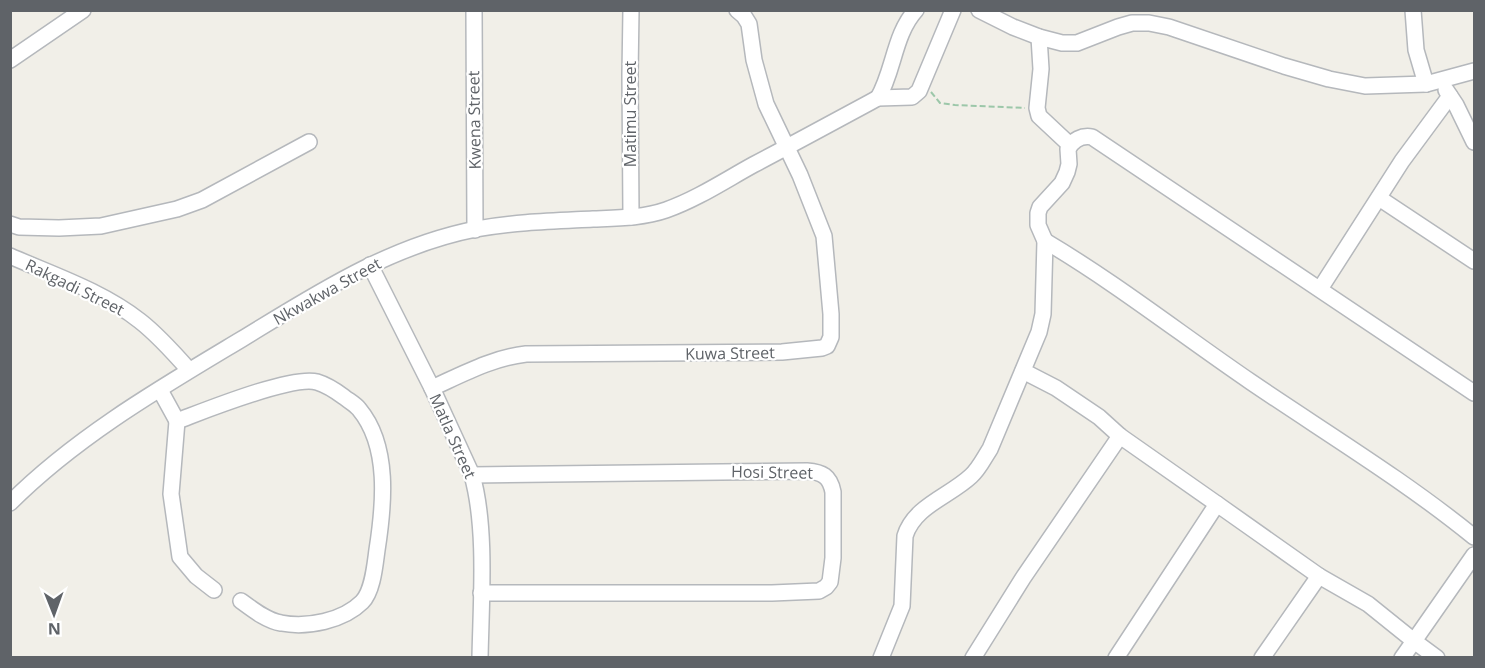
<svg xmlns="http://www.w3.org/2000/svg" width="1485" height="668" font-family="'Open Sans',sans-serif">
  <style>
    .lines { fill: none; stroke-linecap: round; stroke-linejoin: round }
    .minor-casing { stroke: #b5b8bc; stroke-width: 18 }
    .path { stroke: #9cc7a9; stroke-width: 2; stroke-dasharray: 6 3; stroke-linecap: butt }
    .minor { stroke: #fff; stroke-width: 15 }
    .labels { text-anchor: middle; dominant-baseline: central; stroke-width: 4.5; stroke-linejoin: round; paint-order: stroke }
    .street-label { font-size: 16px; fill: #5f6368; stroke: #fff }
  </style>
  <rect width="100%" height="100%" fill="#f1efe8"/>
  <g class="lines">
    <defs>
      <g id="minor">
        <path d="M 474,10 L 475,230"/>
        <path d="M 631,10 L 630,74 L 631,217"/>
        <path d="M 979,10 L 1013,27 L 1039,37 L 1062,43 L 1077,43 L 1118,27 L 1132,23 L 1149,23 L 1169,27 L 1284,66 L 1329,79 L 1365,86 L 1426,84 L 1474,71"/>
        <path d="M 1413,10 L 1416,50 L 1426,84"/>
        <path d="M 1039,37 L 1041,69 L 1037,108 L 1039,116 L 1070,145"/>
        <path d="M 10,60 L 83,10"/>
        <path d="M 1446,90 L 1456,105 L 1474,142"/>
        <path d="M 878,98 C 894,71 894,34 916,10"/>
        <path d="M 1379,198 L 1474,261"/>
        <path d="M 10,224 L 19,227 L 59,228 L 101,226 L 177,209 L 202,200 L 309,142"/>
        <path d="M 1045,241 C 1116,283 1182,335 1251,382 C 1326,433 1404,480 1474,537"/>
        <path d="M 10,256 C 53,275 102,291 140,321 C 158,335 174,353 189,370"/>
        <path d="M 370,265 L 432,388 L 472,475 C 487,528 481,602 480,658"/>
        <path d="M 1320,289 L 1402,161 L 1450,96"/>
        <path d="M 1023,371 L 1056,388 L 1099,417 L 1120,436 L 1217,504 L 1116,658"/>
        <path d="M 432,388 C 463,374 492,358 526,354 L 782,352 L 822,348 L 827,346 L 831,337 L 831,314 L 824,236 L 800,175 L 766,104 L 754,60 L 749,24 L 744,16 L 737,10"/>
        <path d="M 160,390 L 177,421 C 204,411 292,375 317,382 C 327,385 336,391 344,397 C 349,401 355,404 359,409 C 390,446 384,505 377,550 C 375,564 373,591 362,602 C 343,621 307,628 281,623 C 267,621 252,609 241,601"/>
        <path d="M 177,421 L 171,494 L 180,557 L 196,576 L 214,590"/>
        <path d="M 472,475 L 807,471 C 822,472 830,476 833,492 L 833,558 L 830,582 L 826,587 L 819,591 L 772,593 L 481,593"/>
        <path d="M 10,503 C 77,436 162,387 242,339 C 316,294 389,246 476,229 C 515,222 554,221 593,219 C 617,218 643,218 666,210 C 697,199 724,181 753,165 C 795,143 837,120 878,98 L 912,97 L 919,91 L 953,10"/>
        <path d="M 1217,504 L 1319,576 L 1262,658"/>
        <path d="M 1319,576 L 1368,604 L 1414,641 L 1402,658"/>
        <path d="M 881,658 L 902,606 L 905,536 C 914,506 950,496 971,476 C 979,469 984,458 990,449 L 1039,332 L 1043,314 L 1045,241 L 1038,225 L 1038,213 L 1040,207 L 1062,183 L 1067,172 L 1069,164 L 1068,149 C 1073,140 1082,135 1092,137 L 1474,393"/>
        <path d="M 973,658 L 1023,578 L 1120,436"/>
        <path d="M 1437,658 L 1414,641 L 1474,555"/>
      </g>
    </defs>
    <use href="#minor" class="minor-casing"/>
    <path class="path" d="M 931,92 L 940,103 L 955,105 L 1025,108"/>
    <use href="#minor" class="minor"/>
  </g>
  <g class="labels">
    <g class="street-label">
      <text transform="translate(630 114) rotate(-90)">Matimu Street</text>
      <text transform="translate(474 120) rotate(-91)">Kwena Street</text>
      <text transform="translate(75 287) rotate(26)">Rakgadi Street</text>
      <text transform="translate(327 291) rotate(-29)">Nkwakwa Street</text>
      <text transform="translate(730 353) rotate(-1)">Kuwa Street</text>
      <text transform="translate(453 436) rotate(66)">Matla Street</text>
      <text transform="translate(772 472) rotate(1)">Hosi Street</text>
    </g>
  </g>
  <rect width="1485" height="668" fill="none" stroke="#5f6368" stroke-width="24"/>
  <g transform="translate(54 614) rotate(179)" stroke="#ffffff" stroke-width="4.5" paint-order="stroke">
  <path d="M0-4.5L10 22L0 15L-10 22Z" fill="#5f6368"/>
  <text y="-9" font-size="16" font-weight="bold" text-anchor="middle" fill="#5f6368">N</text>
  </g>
</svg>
